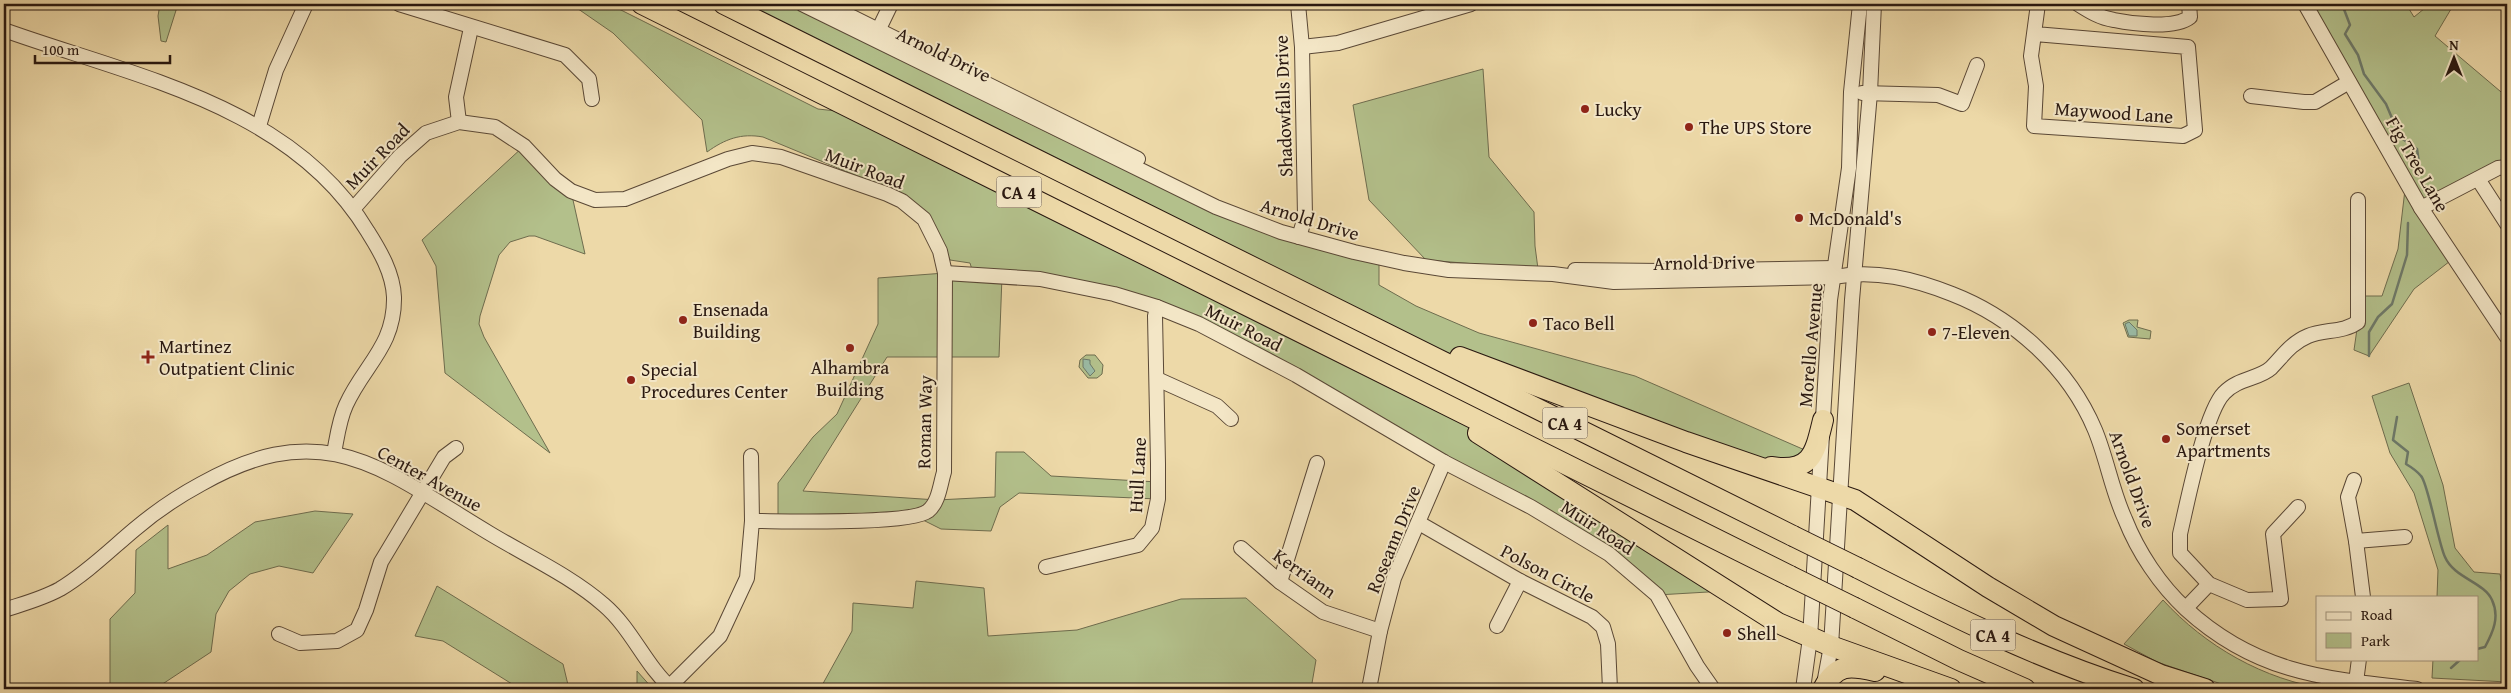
<svg xmlns="http://www.w3.org/2000/svg" width="2511" height="693" font-family="'Gentium Book Plus',serif">
  <style>
    .green { fill: #b3c08b; stroke: #6e6c4e }
    .water { fill: #9abaa4; stroke: #6d7969 }
    .lines { fill: none; stroke-linecap: round; stroke-linejoin: round }
    .stream { stroke: #6d7969; stroke-width: 2.5 }
    .minor-casing { stroke: #5a4836; stroke-width: 16 }
    .highway-casing { stroke: #291810; stroke-width: 22 }
    .minor { stroke: #f3e6c6; stroke-width: 14 }
    .highway { stroke: #edd9a8; stroke-width: 20 }
    .highway-bridge-casing { stroke: #291810; stroke-width: 22; stroke-linecap: butt }
    .highway-bridge { stroke: #edd9a8; stroke-width: 20 }
    .poi-dot { fill: #8f2418; stroke: #f3e6c6; stroke-width: 2 }
    .labels { text-anchor: middle; dominant-baseline: central; stroke-width: 4; stroke-linejoin: round; paint-order: stroke }
    .shield { fill: #f3e6c6; stroke: #665647; stroke-width: 1 }
    .shield-label { font-size: 18px; font-weight: bold; fill: #291810 }
    .street-label { font-size: 19px; fill: #291810; stroke: #f3e6c6 }
    .poi-label { font-size: 19px; fill: #291810; stroke: #f3e6c6; text-anchor: start }
  </style>
  <rect width="100%" height="100%" fill="#edd9a8"/>
  <filter id="stains"><feTurbulence type="fractalNoise" baseFrequency=".004" numOctaves="4"/><feColorMatrix values="0 0 0 0 .2 0 0 0 0 .09 0 0 0 0 .02 0 0 0 .5 -.17"/></filter>
  <radialGradient id="worn" r=".72"><stop offset=".6" stop-color="#630" stop-opacity="0"/><stop offset="1" stop-color="#630" stop-opacity=".3"/></radialGradient>
  <g class="green">
    <path d="M 160,4 L 178,4 L 166,42 L 161,41 L 158,16 Z"/>
    <path d="M 571,4 L 609,4 L 818,109 L 863,114 L 1397,380 L 1725,591 L 1657,595 L 1610,554 L 1157,307 L 1002,276 L 999,357 L 887,357 L 803,491 L 937,500 L 995,497 L 996,452 L 1024,452 L 1051,476 L 1158,482 L 1158,499 L 1019,493 L 1000,507 L 991,531 L 941,529 L 917,517 L 778,521 L 778,483 L 813,437 L 837,414 L 878,324 L 878,278 L 945,273 L 973,273 L 970,263 L 950,260 L 942,241 L 886,188 L 763,137 C 741,133 725,139 707,152 L 702,120 L 613,33 Z"/>
    <path d="M 724,4 L 790,4 L 1061,139 L 1190,193 L 1216,207 L 1379,258 L 1379,285 L 1416,306 L 1479,333 L 1635,376 L 1814,454 L 1784,469 L 1522,382 L 1337,309 Z"/>
    <path d="M 2305,4 L 2406,4 L 2414,17 L 2430,4 L 2454,4 L 2435,36 L 2507,97 L 2507,167 L 2421,208 L 2454,258 L 2414,289 L 2369,356 L 2354,350 L 2358,322 L 2358,296 L 2382,296 L 2398,249 L 2406,181 Z"/>
    <path d="M 1483,69 L 1489,157 L 1534,212 L 1535,246 L 1538,269 L 1426,260 L 1369,200 L 1353,105 Z"/>
    <path d="M 524,146 L 571,191 L 585,254 L 535,236 L 529,236 L 510,242 L 499,255 L 480,316 L 479,324 L 484,337 L 550,453 L 445,373 L 436,266 L 422,240 Z"/>
    <path d="M 2129,320 L 2138,320 L 2137,327 L 2151,331 L 2150,339 L 2128,337 L 2123,323 Z"/>
    <path d="M 1086,355 L 1095,355 L 1103,365 L 1102,374 L 1097,378 L 1088,378 L 1079,367 L 1080,360 Z"/>
    <path d="M 2409,383 L 2443,485 L 2455,548 L 2474,572 L 2500,574 L 2507,612 L 2507,682 L 2432,678 L 2433,659 L 2477,659 L 2477,597 L 2437,597 L 2438,570 L 2414,493 L 2390,453 L 2372,396 Z"/>
    <path d="M 315,511 L 353,514 L 313,573 L 279,566 L 250,574 L 229,591 L 216,614 L 211,652 L 155,689 L 110,689 L 110,619 L 135,593 L 136,550 L 168,525 L 168,569 L 207,555 L 255,522 Z"/>
    <path d="M 916,581 L 984,588 L 988,636 L 1077,630 L 1181,599 L 1246,598 L 1316,660 L 1311,689 L 820,689 L 852,631 L 853,603 L 913,608 Z"/>
    <path d="M 437,586 L 563,664 L 569,689 L 520,689 L 443,641 L 415,636 Z"/>
    <path d="M 2163,600 C 2205,646 2264,680 2327,689 L 2236,689 L 2157,662 L 2124,644 Z"/>
    <path d="M 637,671 L 653,689 L 637,689 Z"/>
  </g>
  <g class="water">
    <path d="M 2129,322 L 2137,330 L 2137,336 L 2129,336 L 2125,324 Z"/>
    <path d="M 1083,359 L 1090,360 L 1090,364 L 1095,371 L 1090,376 L 1083,367 Z"/>
  </g>
  <g class="lines">
    <g class="stream">
      <path d="M 2342,4 L 2350,25 L 2345,34 L 2358,55 L 2364,74 L 2386,104 L 2400,137 L 2417,149 L 2420,170"/>
      <path d="M 2369,356 L 2369,332 L 2378,317 L 2392,304 L 2407,255 L 2408,223"/>
      <path d="M 2397,417 L 2393,440 L 2408,452 L 2406,464 C 2411,467 2417,471 2421,476 C 2428,483 2438,542 2445,557 C 2454,578 2484,582 2492,600 C 2500,617 2493,632 2485,647 L 2477,649"/>
      <path d="M 2451,668 L 2461,659"/>
    </g>
    <defs>
      <g id="minor">
        <path d="M 399,4 L 565,55 L 589,79 L 592,99"/>
        <path d="M 802,4 L 1216,207 L 1281,232 L 1354,252 L 1404,263 L 1449,270 L 1553,274 L 1614,282 L 1834,277 C 1875,269 1914,279 1952,294 C 2014,318 2069,368 2095,430 C 2107,459 2112,491 2125,519 C 2138,552 2160,585 2186,609 C 2257,674 2327,679 2417,689"/>
        <path d="M 826,4 L 1138,159"/>
        <path d="M 1298,4 L 1302,47 L 1305,217 L 1299,237"/>
        <path d="M 2078,4 C 2089,11 2100,18 2114,20 C 2133,24 2175,29 2190,17 L 2189,4"/>
        <path d="M 2305,4 L 2421,208 L 2507,337"/>
        <path d="M 4,30 C 132,76 292,105 368,232 C 380,251 393,273 394,297 C 395,346 364,365 346,405 C 339,420 337,438 334,453"/>
        <path d="M 2035,34 L 2188,47 L 2195,130 L 2183,136 L 2034,126 L 2036,86 L 2031,56 L 2038,4"/>
        <path d="M 875,37 L 891,4"/>
        <path d="M 1302,47 L 1338,43 L 1471,4"/>
        <path d="M 1862,93 L 1938,95 L 1962,104 L 1977,65"/>
        <path d="M 2251,96 L 2304,102 L 2315,102 L 2349,82"/>
        <path d="M 459,122 L 456,97 L 471,28"/>
        <path d="M 259,126 L 276,70 L 306,4"/>
        <path d="M 2478,179 L 2507,224"/>
        <path d="M 354,208 L 400,156 L 426,133 L 459,122 L 495,127 L 524,146 L 555,179 L 571,191 L 595,200 L 625,199 L 728,159 L 752,153 L 781,157 L 887,194 L 902,201 L 924,219 L 940,251 L 945,273 L 944,472 C 940,485 939,502 928,511 C 910,525 782,521 752,521"/>
        <path d="M 2421,208 L 2498,168 L 2507,167"/>
        <path d="M 1575,270 L 1662,271 L 1834,268"/>
        <path d="M 945,273 L 1040,279 L 1114,294 L 1157,307 L 1199,324 L 1296,375 L 1444,462 L 1531,507 L 1609,554 L 1657,595 L 1697,666 L 1713,689"/>
        <path d="M 1157,379 L 1217,406 L 1231,419"/>
        <path d="M 2354,480 L 2348,497 L 2356,541 L 2363,597"/>
        <path d="M 2298,507 L 2273,534 L 2281,599 L 2247,600 L 2209,584 L 2180,553 L 2180,534 C 2187,504 2205,412 2224,393 C 2238,378 2259,379 2271,368 C 2282,357 2291,343 2308,336 C 2324,329 2343,333 2358,322 L 2358,200"/>
        <path d="M 1419,523 L 1520,581 L 1592,617 L 1603,627 L 1608,644 L 1610,689"/>
        <path d="M 2356,541 L 2405,537"/>
        <path d="M 1241,548 L 1280,582 L 1323,612 L 1380,631"/>
        <path d="M 1046,567 L 1138,545 L 1152,528 L 1158,499 L 1158,464 L 1155,316 L 1157,307"/>
        <path d="M 1280,582 L 1317,463"/>
        <path d="M 2186,608 L 2209,584"/>
        <path d="M 4,610 C 22,604 42,599 60,589 C 87,573 111,549 135,529 C 155,512 177,497 201,484 C 325,414 382,469 489,533 C 527,556 571,576 604,605 C 632,629 645,665 672,689"/>
        <path d="M 1497,626 L 1520,581"/>
        <path d="M 279,634 L 300,643 L 337,641 L 357,630 L 366,610 L 381,562 L 444,457 L 456,448"/>
        <path d="M 2356,682 L 2359,659"/>
        <path d="M 1824,684 L 1831,646 L 1852,300 L 1870,93 L 1874,4"/>
        <path d="M 669,687 L 720,636 L 747,578 L 752,521 L 751,456"/>
        <path d="M 1369,689 L 1380,631 L 1394,578 L 1444,462"/>
        <path d="M 1803,689 L 1810,638 L 1830,300 L 1849,168 L 1851,92 L 1860,4"/>
      </g>
      <g id="highway">
        <path d="M 642,4 L 1790,576"/>
        <path d="M 724,4 L 1793,536"/>
        <path d="M 1460,357 L 1686,442 L 1855,500 L 1988,587 L 2054,626 L 2161,675 L 2205,689"/>
        <path d="M 1478,433 L 1778,623 L 1831,646 L 1951,689"/>
        <path d="M 1771,467 C 1812,473 1815,453 1823,420"/>
        <path d="M 1858,568 C 1948,614 2038,659 2134,689"/>
        <path d="M 1855,608 L 1959,660 L 2025,689"/>
        <path d="M 1823,689 C 1836,664 1849,665 1875,671"/>
      </g>
    </defs>
    <use href="#minor" class="minor-casing"/>
    <use href="#highway" class="highway-casing"/>
    <use href="#minor" class="minor"/>
    <use href="#highway" class="highway"/>
    <defs>
      <g id="highway-bridge">
        <path d="M 1793,536 L 1858,568"/>
        <path d="M 1790,576 L 1855,608"/>
      </g>
    </defs>
    <use href="#highway-bridge" class="highway-bridge-casing"/>
    <use href="#highway-bridge" class="highway-bridge"/>
  </g>
  <g class="poi-dot">
    <circle cx="1585" cy="109" r="5"/>
    <circle cx="1689" cy="127" r="5"/>
    <circle cx="1799" cy="218" r="5"/>
    <circle cx="683" cy="320" r="5"/>
    <circle cx="1533" cy="323" r="5"/>
    <circle cx="1932" cy="332" r="5"/>
    <circle cx="850" cy="348" r="5"/>
    <path d="M145.5 349.5h5v5h5v5h-5v5h-5v-5h-5v-5h5z"/>
    <circle cx="631" cy="380" r="5"/>
    <circle cx="2166" cy="439" r="5"/>
    <circle cx="1727" cy="633" r="5"/>
  </g>
  <g class="labels">
    <g class="shield">
      <rect x="996.5" y="176.5" width="45" height="31" rx="4"/>
      <rect x="1542.5" y="407.5" width="45" height="31" rx="4"/>
      <rect x="1970.5" y="619.5" width="45" height="31" rx="4"/>
    </g>
    <g class="shield-label">
      <text x="1019" y="192">CA 4</text>
      <text x="1565" y="423">CA 4</text>
      <text x="1993" y="635">CA 4</text>
    </g>
    <g class="street-label">
      <text transform="translate(944 54) rotate(26)">Arnold Drive</text>
      <text transform="translate(1283 106) rotate(-92)">Shadowfalls Drive</text>
      <text transform="translate(2114 112) rotate(4)">Maywood Lane</text>
      <text transform="translate(377 156) rotate(-46)">Muir Road</text>
      <text transform="translate(2418 164) rotate(60)">Fig Tree Lane</text>
      <text transform="translate(865 168) rotate(21)">Muir Road</text>
      <text transform="translate(1310 219) rotate(17)">Arnold Drive</text>
      <text transform="translate(1704 262) rotate(-1)">Arnold Drive</text>
      <text transform="translate(1244 327) rotate(27)">Muir Road</text>
      <text transform="translate(1810 345) rotate(-85)">Morello Avenue</text>
      <text transform="translate(924 422) rotate(-89)">Roman Way</text>
      <text transform="translate(1137 475) rotate(-87)">Hull Lane</text>
      <text transform="translate(430 478) rotate(29)">Center Avenue</text>
      <text transform="translate(2133 479) rotate(70)">Arnold Drive</text>
      <text transform="translate(1598 527) rotate(33)">Muir Road</text>
      <text transform="translate(1393 539) rotate(-68)">Roseann Drive</text>
      <text transform="translate(1305 573) rotate(35)">Kerriann</text>
      <text transform="translate(1548 573) rotate(28)">Polson Circle</text>
    </g>
    <g class="poi-label">
      <text x="1595" y="109">Lucky</text>
      <text x="1699" y="127">The UPS Store</text>
      <text x="1809" y="218">McDonald's</text>
      <text x="693" y="309">Ensenada<tspan x="693" dy="22">Building</tspan></text>
      <text x="1543" y="323">Taco Bell</text>
      <text x="1942" y="332">7-Eleven</text>
      <text x="159" y="346">Martinez<tspan x="159" dy="22">Outpatient Clinic</tspan></text>
      <text x="850" y="367" text-anchor="middle">Alhambra<tspan x="850" dy="22">Building</tspan></text>
      <text x="641" y="369">Special<tspan x="641" dy="22">Procedures Center</tspan></text>
      <text x="2176" y="428">Somerset<tspan x="2176" dy="22">Apartments</tspan></text>
      <text x="1737" y="633">Shell</text>
    </g>
  </g>
  <rect width="2511" height="693" fill="none" stroke="#edd9a8" stroke-width="20"/>
  <rect x="5" y="5" width="2501" height="683" fill="none" stroke="#291810" stroke-width="2.5"/>
  <rect x="10" y="10" width="2491" height="673" fill="none" stroke="#291810"/>
  <rect x="2316" y="596" width="162" height="65" fill="#f3e6c6" stroke="#a2947d"/>
  <rect x="2326" y="612" width="25" height="8" fill="#f3e6c6" stroke="#a2947d"/>
  <text x="2361" y="620" font-size="15" fill="#291810">Road</text>
  <rect x="2326" y="633" width="25" height="15" fill="#b3c08b" stroke="#a2947d"/>
  <text x="2361" y="646" font-size="15" fill="#291810">Park</text>
  <g transform="translate(2454 58)" stroke="#f3e6c6" stroke-width="4" paint-order="stroke">
  <path d="M0-4L9 19L0 12L-9 19Z" fill="#291810"/>
  <text y="-8" font-size="14" font-weight="bold" text-anchor="middle" fill="#291810">N</text>
  </g>
  <path d="M35 55v8h135v-8" fill="none" stroke="#291810" stroke-width="2.5"/>
  <text x="42" y="55" font-size="15" fill="#291810" stroke="#f3e6c6" stroke-width="4" paint-order="stroke">100 m</text>
  <rect width="100%" height="100%" filter="url(#stains)"/>
  <rect width="100%" height="100%" fill="url(#worn)"/>
</svg>
